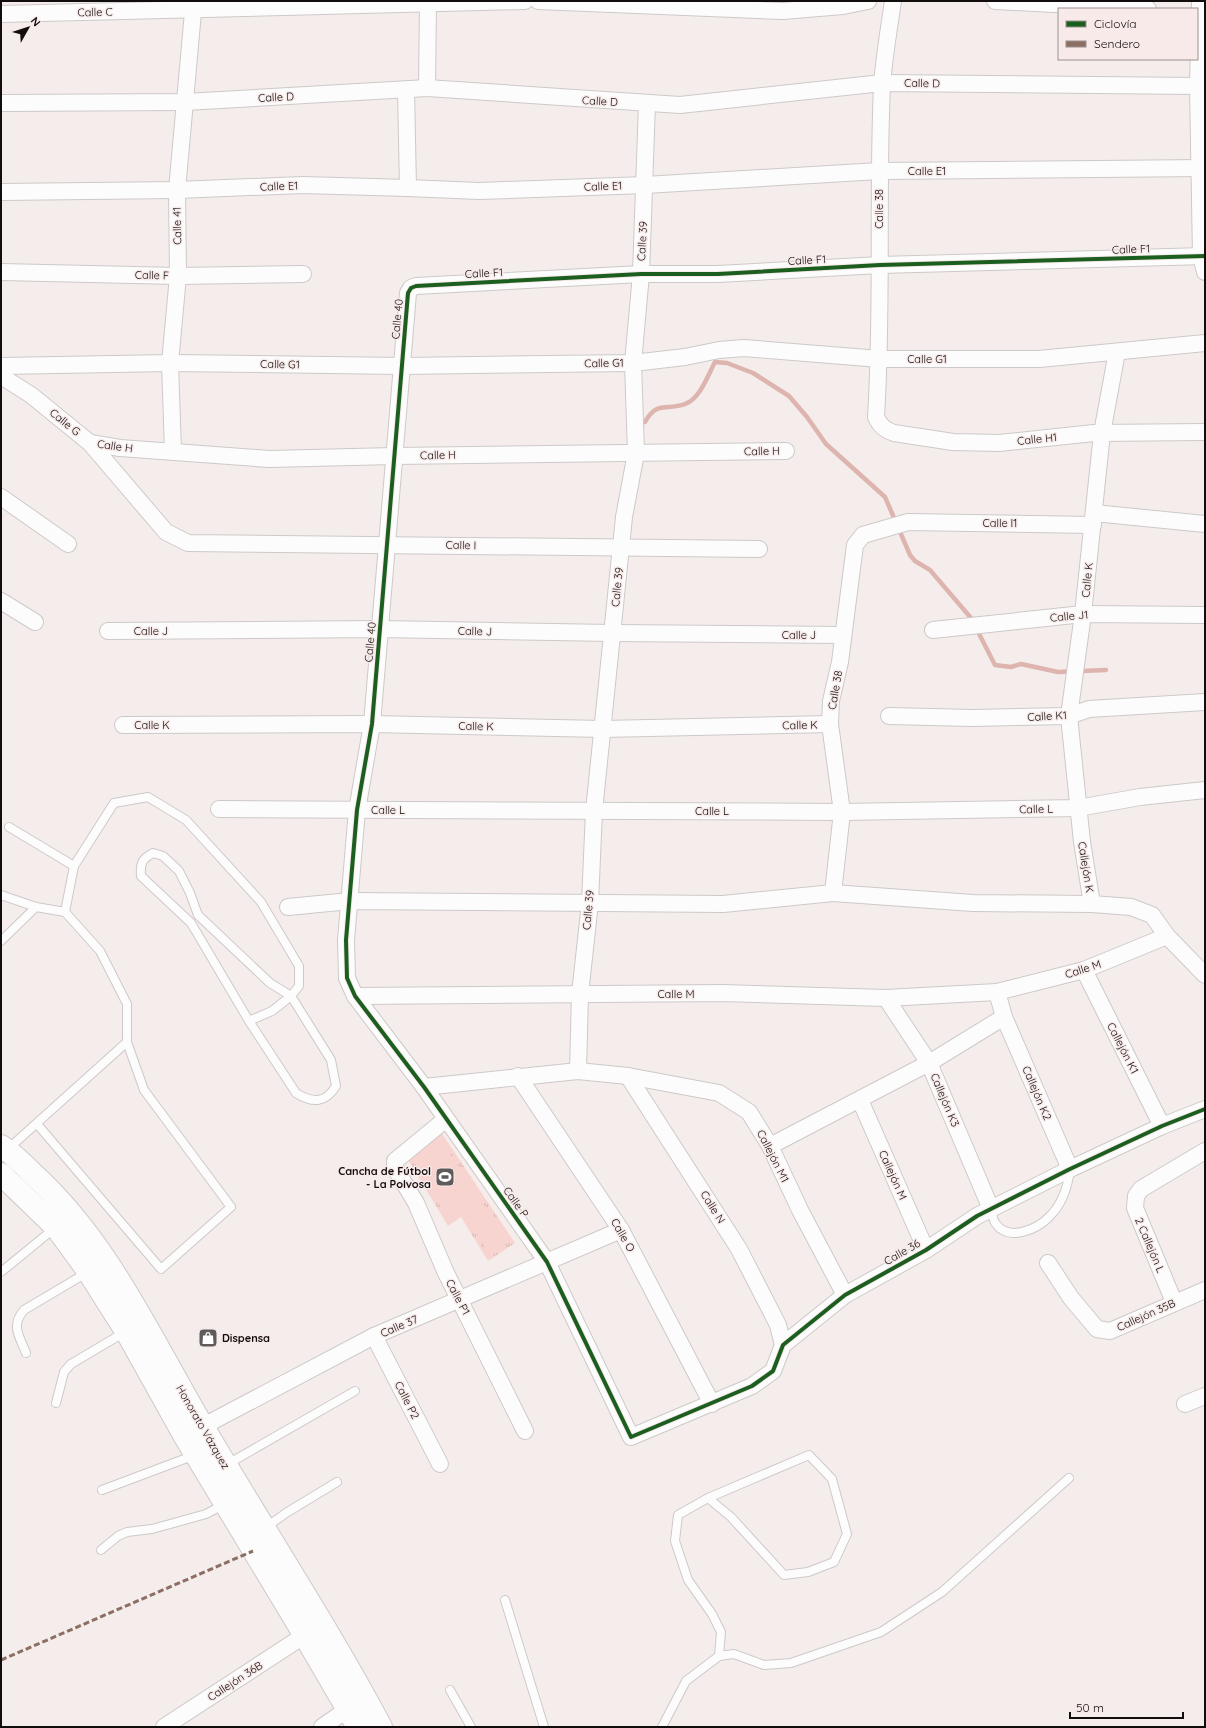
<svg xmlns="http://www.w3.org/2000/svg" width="1206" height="1728" font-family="Quicksand,sans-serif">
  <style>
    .park { fill: url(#park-tufts) }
    .garden { fill: #f7d4d0 }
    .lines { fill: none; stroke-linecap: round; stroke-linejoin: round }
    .stream { stroke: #deb4af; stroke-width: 4.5 }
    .lane-casing { stroke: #cec9c9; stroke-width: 10 }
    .street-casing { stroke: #cec9c9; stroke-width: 18 }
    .secondary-casing { stroke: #cec9c9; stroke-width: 24 }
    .lane { stroke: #fdfcfc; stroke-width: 8 }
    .street { stroke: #fdfcfc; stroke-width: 16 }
    .secondary { stroke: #fdfcfc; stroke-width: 22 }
    .quiet { stroke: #8d6e63; stroke-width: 3; stroke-dasharray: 6 3; stroke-linecap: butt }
    .cycleway-casing { stroke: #f7eae9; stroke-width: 6 }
    .cycleway { stroke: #1b5e20; stroke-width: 4 }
    .labels { text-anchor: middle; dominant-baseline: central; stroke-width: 3; stroke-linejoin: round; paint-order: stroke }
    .street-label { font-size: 11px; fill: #110d0d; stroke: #f7eae9 }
    .poi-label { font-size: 11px; font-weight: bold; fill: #110d0d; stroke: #f7eae9; text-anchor: end }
  </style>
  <defs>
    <pattern id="park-tufts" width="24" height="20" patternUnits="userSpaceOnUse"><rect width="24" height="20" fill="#f7d4d0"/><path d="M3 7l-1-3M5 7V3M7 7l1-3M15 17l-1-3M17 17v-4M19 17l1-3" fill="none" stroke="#d3b5b1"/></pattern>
  </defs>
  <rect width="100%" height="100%" fill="#f4edec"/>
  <path class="park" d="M 441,1132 L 515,1243 L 488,1261 L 461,1217 L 448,1226 L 407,1158 Z"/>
  <g class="garden">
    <path d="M 439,1138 L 480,1197 L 448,1219 L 413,1160 Z"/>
    <path d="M 480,1199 L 509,1241 L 490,1255 L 463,1213 Z"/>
  </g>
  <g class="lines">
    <path class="stream" d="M 645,422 C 657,400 667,411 685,404 C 700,399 708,375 715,362 L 727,363 L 753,373 L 789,396 L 807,417 L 826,444 L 885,497 L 910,555 L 915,561 L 930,570 L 971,618 L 995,665 L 1011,667 L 1021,664 L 1058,672 L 1106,670"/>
    <defs>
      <g id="lane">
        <path d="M 9,827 L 74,866"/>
        <path d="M 1,895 L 36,907 L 65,912 L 100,951 L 127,1004 L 127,1042"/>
        <path d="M 65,912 L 74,866 L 114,803 L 148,797 L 186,820 L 261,902 L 299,966 L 299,986 L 291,996 L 270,983 L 198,915 L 190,893 L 179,871 L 163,856 L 153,853 C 142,859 140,863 141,876 L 191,923 L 249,1021 L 296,1093 C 312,1103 325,1104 336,1086 L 331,1060 L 291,996 L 272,1011 L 249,1021"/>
        <path d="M 1,941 L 36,907"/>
        <path d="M 8,1149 L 127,1042 L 144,1090 L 231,1207 L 161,1269 L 37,1124"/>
        <path d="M 991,1209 C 992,1214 993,1220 996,1224 C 1009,1242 1038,1229 1050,1216 C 1062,1204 1068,1186 1070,1169"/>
        <path d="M 1,1272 L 56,1227"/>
        <path d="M 26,1353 C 20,1337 10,1326 24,1310 L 88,1272"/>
        <path d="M 56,1403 L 64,1372 L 71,1364 L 125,1332"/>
        <path d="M 226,1465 L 355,1391"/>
        <path d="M 102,1490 L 195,1455"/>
        <path d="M 708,1498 L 731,1517 L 784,1575 L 808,1572 L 834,1562 L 847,1534 L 832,1479 L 809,1455 L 708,1498 L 678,1515 L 675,1541 L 688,1580 L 712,1614 L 721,1632 L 719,1656"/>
        <path d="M 265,1528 L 286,1513 L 337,1482"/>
        <path d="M 101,1550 L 118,1536 L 127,1532 L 152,1529 L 206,1514 L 225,1504"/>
        <path d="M 505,1600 L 544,1727"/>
        <path d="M 450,1690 L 471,1727"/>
        <path d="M 662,1727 L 686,1681 L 719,1656 L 734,1654 L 764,1665 L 791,1663 L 881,1632 L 942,1592 L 1069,1478"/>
      </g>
      <g id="street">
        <path d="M 538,1 L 783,11 L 843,6 L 868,1"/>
        <path d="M 893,1 C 889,29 884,57 882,85 C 877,196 883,307 876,417 C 880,426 885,430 894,433 L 953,442 L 999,443 L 1094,433 L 1205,432"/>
        <path d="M 995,1 L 1148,9"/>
        <path d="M 1200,1 L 1198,86 L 1201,256 L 1205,272"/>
        <path d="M 1,14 L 525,1"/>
        <path d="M 427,88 L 428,1"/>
        <path d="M 406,90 L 408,188"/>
        <path d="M 1,103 L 185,102 L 427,88 L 680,105 L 882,83 L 1198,86"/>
        <path d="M 1,192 L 177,190 L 303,185 L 408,188 L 479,191 L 645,185 L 879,171 L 1205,168"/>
        <path d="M 1205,256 L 880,265 L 718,274 L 641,274 L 416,286 L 411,288 L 408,293 L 372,724 L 357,810 L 346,940 L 347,978 L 355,996 L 424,1087 L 547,1262 L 631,1437 L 752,1386 L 773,1371 L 783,1345 L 845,1295 L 926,1250 L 977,1216 L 1070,1169 L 1162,1126 L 1205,1109"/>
        <path d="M 1,272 L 178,276 L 303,274"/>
        <path d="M 1117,352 L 1102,433 L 1083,614 L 1069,716 L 1082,842 L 1092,904 L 1131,907 L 1152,915 L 1167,936 L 1205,975"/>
        <path d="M 1,366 L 170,363 L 402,366 L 633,363 L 685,357 L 719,350 L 744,348 L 880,359 L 1039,359 L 1205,343"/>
        <path d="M 1,376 L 31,395 L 90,443 L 166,532 L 188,543 L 759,549"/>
        <path d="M 90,443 L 120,448 L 269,459 L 394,456 L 786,451"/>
        <path d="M 173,452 L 170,363 L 178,276 L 177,190 L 194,1"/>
        <path d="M 1,497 L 68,544"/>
        <path d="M 1094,513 L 1205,524"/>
        <path d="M 1,601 L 35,622"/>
        <path d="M 933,630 L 1083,614 L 1205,615"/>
        <path d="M 108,631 L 380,629 L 612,633 L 843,635"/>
        <path d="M 889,716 L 973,718 L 1069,716 L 1089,709 L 1205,702"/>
        <path d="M 123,725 L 372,724 L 603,729 L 830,724"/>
        <path d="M 219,809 L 842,812 L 1078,808 L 1140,797 L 1205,790"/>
        <path d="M 833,893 L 842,812 L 830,724 L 831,701 L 840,662 L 855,545 L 863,535 L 908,522 L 1093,525"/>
        <path d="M 288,907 L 350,901 L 723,904 L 833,893 L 973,903 L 1092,904"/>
        <path d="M 1084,970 L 1162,1126"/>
        <path d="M 355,996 L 722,993 L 886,998 L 997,992"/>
        <path d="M 886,998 L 929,1063 L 991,1209"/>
        <path d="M 1004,1017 L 1070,1169"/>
        <path d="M 578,1071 L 580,994 L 590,903 L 594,811 L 624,517 L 636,453 L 633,363 L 641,274 L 647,103"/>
        <path d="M 518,1076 L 621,1230 L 712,1404"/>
        <path d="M 628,1076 L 739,1249 L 778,1325 L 783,1345"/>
        <path d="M 424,1087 L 578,1071 L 628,1076 L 719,1093 L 749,1112 L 770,1146 L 800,1210 L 845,1295"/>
        <path d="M 860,1100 L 926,1250"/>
        <path d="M 446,1119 L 395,1161 L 395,1168 L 416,1203 L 446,1273 L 525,1431"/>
        <path d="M 770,1146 L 929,1063 L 1004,1017 L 997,992 L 1084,970 L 1167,936"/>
        <path d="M 1048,1263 L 1071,1298 L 1097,1329 L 1110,1331 L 1205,1290"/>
        <path d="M 1174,1302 L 1135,1208 L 1136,1196 L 1141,1189 L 1205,1151"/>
        <path d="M 374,1336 L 440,1464"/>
        <path d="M 1185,1404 L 1205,1396"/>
        <path d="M 194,1431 L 374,1336 L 621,1230"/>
        <path d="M 164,1727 L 305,1635"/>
        <path d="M 322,1727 L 348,1709"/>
      </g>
      <g id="secondary">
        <path d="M 1,1146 C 13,1154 23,1164 33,1174 C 110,1244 153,1343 206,1432 C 264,1530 327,1626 381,1727"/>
        <path d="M 1,1174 L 56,1227 L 88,1271 L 126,1331 L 184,1435 L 298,1624 L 358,1727"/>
      </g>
    </defs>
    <use href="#lane" class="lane-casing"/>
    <use href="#street" class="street-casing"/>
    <use href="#secondary" class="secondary-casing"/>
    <use href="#lane" class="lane"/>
    <use href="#street" class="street"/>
    <use href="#secondary" class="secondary"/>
    <path class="quiet" d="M 1,1660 L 253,1551"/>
    <defs>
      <path id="cycleway" d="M 1205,256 L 880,265 L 718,274 L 641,274 L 416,286 L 411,288 L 408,293 L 372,724 L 357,810 L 346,940 L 347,978 L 355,996 L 424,1087 L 547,1262 L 631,1437 L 752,1386 L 773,1371 L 783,1345 L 845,1295 L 926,1250 L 977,1216 L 1070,1169 L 1162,1126 L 1205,1109"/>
    </defs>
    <use href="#cycleway" class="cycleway-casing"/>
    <use href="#cycleway" class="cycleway"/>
  </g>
  <defs>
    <symbol id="stadium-square" viewBox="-11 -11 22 22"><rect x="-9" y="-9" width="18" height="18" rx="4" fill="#605b5b" stroke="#f7eae9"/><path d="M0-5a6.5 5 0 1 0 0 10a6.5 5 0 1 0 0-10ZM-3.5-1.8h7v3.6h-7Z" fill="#fff"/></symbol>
    <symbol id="shop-square" viewBox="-11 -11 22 22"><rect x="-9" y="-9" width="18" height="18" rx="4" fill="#605b5b" stroke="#f7eae9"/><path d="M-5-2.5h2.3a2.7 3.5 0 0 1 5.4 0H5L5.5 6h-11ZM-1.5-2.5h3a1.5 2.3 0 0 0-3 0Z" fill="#fff"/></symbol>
  </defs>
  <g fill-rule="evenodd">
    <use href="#stadium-square" x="434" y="1166" width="22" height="22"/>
    <use href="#shop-square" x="197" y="1327" width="22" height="22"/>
  </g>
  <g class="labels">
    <g class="street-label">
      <text transform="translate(95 12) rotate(-1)">Calle C</text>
      <text transform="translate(922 83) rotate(1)">Calle D</text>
      <text transform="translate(276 97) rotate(-3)">Calle D</text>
      <text transform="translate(600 101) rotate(3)">Calle D</text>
      <text x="927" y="171">Calle E1</text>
      <text transform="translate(279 186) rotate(-2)">Calle E1</text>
      <text transform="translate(603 186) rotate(-2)">Calle E1</text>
      <text transform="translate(879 209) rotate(-90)">Calle 38</text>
      <text transform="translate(177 226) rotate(-91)">Calle 41</text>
      <text transform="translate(642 241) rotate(-87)">Calle 39</text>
      <text transform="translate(1131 249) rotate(-2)">Calle F1</text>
      <text transform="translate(807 260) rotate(-3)">Calle F1</text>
      <text transform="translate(484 273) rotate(-3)">Calle F1</text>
      <text transform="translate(152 275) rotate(1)">Calle F</text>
      <text transform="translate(397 319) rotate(-85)">Calle 40</text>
      <text x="927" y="359">Calle G1</text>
      <text transform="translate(604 363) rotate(-1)">Calle G1</text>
      <text transform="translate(280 364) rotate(1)">Calle G1</text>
      <text transform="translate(65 422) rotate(39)">Calle G</text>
      <text transform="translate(1037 439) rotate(-6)">Calle H1</text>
      <text transform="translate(115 446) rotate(8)">Calle H</text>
      <text transform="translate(762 451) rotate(-1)">Calle H</text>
      <text transform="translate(438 455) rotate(-1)">Calle H</text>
      <text x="1000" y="523">Calle I1</text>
      <text transform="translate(461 545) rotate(1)">Calle I</text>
      <text transform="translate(1087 580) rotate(-84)">Calle K</text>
      <text transform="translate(617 587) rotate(-84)">Calle 39</text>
      <text transform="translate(1069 616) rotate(-5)">Calle J1</text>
      <text x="151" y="631">Calle J</text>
      <text transform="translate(475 631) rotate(1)">Calle J</text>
      <text x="799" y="635">Calle J</text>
      <text transform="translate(370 642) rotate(-85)">Calle 40</text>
      <text transform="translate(835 690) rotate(-80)">Calle 38</text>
      <text transform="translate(1047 716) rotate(-3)">Calle K1</text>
      <text x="152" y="725">Calle K</text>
      <text transform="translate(800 725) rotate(-1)">Calle K</text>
      <text transform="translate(476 726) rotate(1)">Calle K</text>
      <text transform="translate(1036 809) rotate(-1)">Calle L</text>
      <text x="388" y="810">Calle L</text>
      <text x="712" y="811">Calle L</text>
      <text transform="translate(1086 867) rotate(81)">Callejón K</text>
      <text transform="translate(588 910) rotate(-85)">Calle 39</text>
      <text transform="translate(1083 969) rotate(-18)">Calle M</text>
      <text x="676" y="994">Calle M</text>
      <text transform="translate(1123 1048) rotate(63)">Callejón K1</text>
      <text transform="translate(1037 1093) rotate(67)">Callejón K2</text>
      <text transform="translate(945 1100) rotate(67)">Callejón K3</text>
      <text transform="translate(773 1156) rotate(63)">Callejón M1</text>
      <text transform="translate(893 1175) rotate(66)">Callejón M</text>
      <text transform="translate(516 1202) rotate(55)">Calle P</text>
      <text transform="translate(713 1207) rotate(58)">Calle N</text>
      <text transform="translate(623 1235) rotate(60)">Calle O</text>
      <text transform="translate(1150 1245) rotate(67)">2 Callejón L</text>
      <text transform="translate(902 1252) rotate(-30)">Calle 36</text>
      <text transform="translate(458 1297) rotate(62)">Calle P1</text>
      <text transform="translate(1146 1315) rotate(-24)">Callejón 35B</text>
      <text transform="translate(399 1326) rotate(-23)">Calle 37</text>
      <text transform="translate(407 1400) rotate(63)">Calle P2</text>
      <text transform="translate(203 1427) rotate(60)">Honorato Vázquez</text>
      <text transform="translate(235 1681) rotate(-33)">Callejón 36B</text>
    </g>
    <g class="poi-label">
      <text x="431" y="1171">Cancha de Fútbol<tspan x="431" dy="13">- La Polvosa</tspan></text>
      <text x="222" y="1338" text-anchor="start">Dispensa</text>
    </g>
  </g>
  <rect width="1206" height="1728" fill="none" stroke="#110d0d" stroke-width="4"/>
  <rect x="1058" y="8" width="140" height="52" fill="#f7eae9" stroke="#9b9291"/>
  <rect x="1066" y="21" width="20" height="6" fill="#1b5e20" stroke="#9b9291"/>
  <text x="1094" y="28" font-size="12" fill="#110d0d">Ciclovía</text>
  <rect x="1066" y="41" width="20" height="6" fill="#8d6e63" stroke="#9b9291"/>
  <text x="1094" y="48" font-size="12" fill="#110d0d">Sendero</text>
  <g transform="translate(28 28) rotate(51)" stroke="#f7eae9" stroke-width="3" paint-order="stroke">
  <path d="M0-3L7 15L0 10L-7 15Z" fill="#110d0d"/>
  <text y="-6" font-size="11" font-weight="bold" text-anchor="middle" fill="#110d0d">N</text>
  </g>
  <path d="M1070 1712v6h113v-6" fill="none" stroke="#110d0d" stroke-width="2"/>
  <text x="1076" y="1712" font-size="12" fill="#110d0d" stroke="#f7eae9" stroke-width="3" paint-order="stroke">50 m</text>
</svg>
